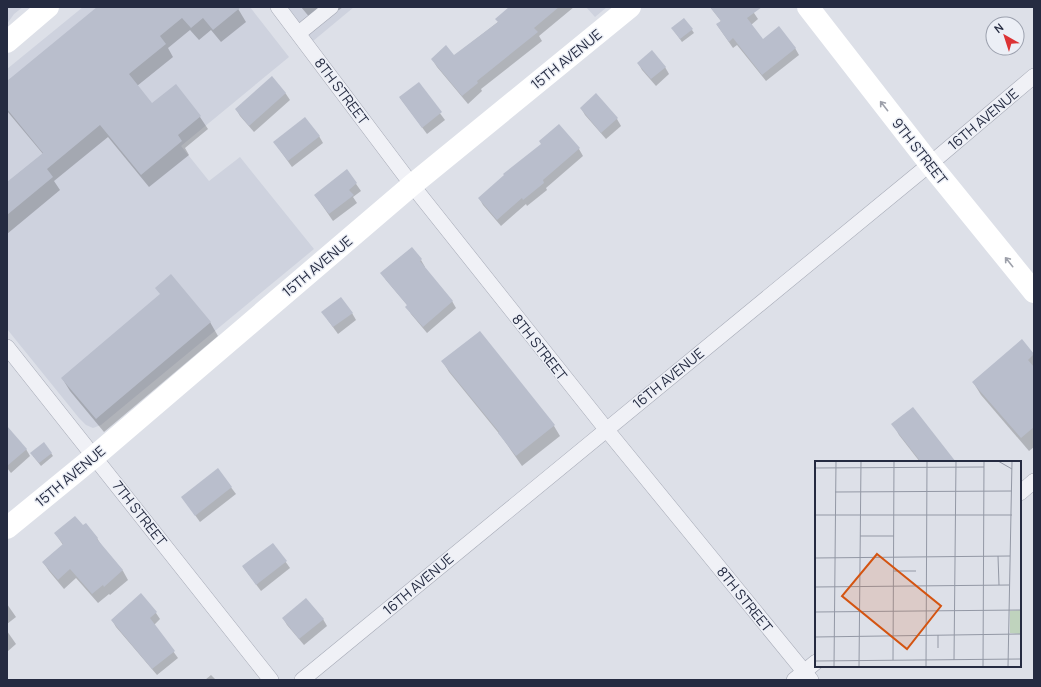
<svg xmlns="http://www.w3.org/2000/svg" width="1041" height="687" font-family="Manrope,sans-serif">
  <style>
    .built { fill: #ced2de }
    .shadow { fill: #0003 }
    .building { fill: #b9becc }
    .lines { fill: none; stroke-linecap: round; stroke-linejoin: round }
    .street-casing { stroke: #a6aab6; stroke-width: 16 }
    .street { stroke: #f0f1f6; stroke-width: 15 }
    .secondary { stroke: #fff; stroke-width: 22 }
    .oneway { stroke: #9da0aa }
    .labels { text-anchor: middle; dominant-baseline: central; stroke-width: 3; stroke-linejoin: round; paint-order: stroke }
    .street-label { font-size: 14px; fill: #252b41; stroke: #eceff6 }
    .inset-road { fill: none; stroke: #9398a5; stroke-width: 1 }
    .view { fill: #d45411; fill-opacity: 0.15; stroke: #d45411; stroke-width: 2 }
    .inset-edge { fill: none; stroke: #252b41; stroke-width: 2 }
  </style>
  <rect width="100%" height="100%" fill="#dde0e8"/>
  <g class="built">
    <path d="M 7,7 L 23,7 L 14,14 L 7,24 Z"/>
    <path d="M 83,7 L 250,7 L 289,57 L 181,146 L 209,181 L 240,157 L 314,249 L 101,425 L 93,428 L 86,425 L 79,418 L 7,329 L 7,69 Z"/>
    <path d="M 286,7 L 354,7 L 313,41 Z"/>
    <path d="M 586,7 L 607,7 L 595,17 Z"/>
  </g>
  <g class="shadow">
    <path d="M 99,7 L 237,7 L 246,22 L 221,42 L 211,30 L 199,40 L 190,30 L 168,48 L 173,57 L 137,86 L 152,105 L 175,86 L 200,117 L 208,129 L 185,148 L 189,155 L 149,187 L 108,137 L 54,181 L 60,190 L 7,234 L 7,183 L 43,154 L 7,111 L 7,82 Z"/>
    <path d="M 301,7 L 343,7 L 339,10 L 332,12 L 316,25 Z"/>
    <path d="M 510,7 L 574,7 L 539,36 L 542,41 L 481,89 L 482,91 L 468,104 L 437,67 L 432,59 L 454,56 L 498,22 Z"/>
    <path d="M 710,7 L 750,7 L 758,19 L 751,25 L 763,40 L 795,48 L 799,55 L 766,81 L 737,45 L 733,48 L 717,25 L 721,21 Z"/>
    <path d="M 692,30 L 694,33 L 682,42 L 674,31 Z"/>
    <path d="M 638,63 L 665,67 L 669,74 L 656,86 L 642,70 Z"/>
    <path d="M 272,78 L 286,94 L 290,100 L 254,132 L 240,116 L 236,109 Z"/>
    <path d="M 418,84 L 445,120 L 427,134 L 400,98 Z"/>
    <path d="M 596,95 L 617,119 L 621,126 L 606,139 L 585,115 L 581,108 Z"/>
    <path d="M 559,126 L 579,149 L 583,156 L 546,188 L 547,190 L 527,206 L 526,204 L 501,226 L 483,205 L 479,198 L 542,145 Z"/>
    <path d="M 319,136 L 323,143 L 292,167 L 274,142 Z"/>
    <path d="M 347,171 L 361,191 L 353,197 L 357,203 L 333,221 L 315,195 Z"/>
    <path d="M 421,260 L 425,267 L 424,268 L 452,301 L 456,308 L 427,333 L 411,314 L 407,307 L 408,306 L 386,280 L 382,274 Z"/>
    <path d="M 157,288 L 210,322 L 218,336 L 104,432 L 70,391 L 62,378 L 161,295 Z"/>
    <path d="M 352,313 L 356,320 L 338,334 L 327,319 Z"/>
    <path d="M 479,333 L 554,426 L 560,436 L 522,466 L 501,436 L 449,372 L 443,362 Z"/>
    <path d="M 1022,341 L 1034,355 L 1034,447 L 1029,451 L 981,395 L 973,382 Z"/>
    <path d="M 893,424 L 954,462 L 920,462 L 899,435 Z"/>
    <path d="M 7,434 L 26,449 L 30,456 L 11,473 L 7,468 Z"/>
    <path d="M 51,453 L 53,456 L 41,466 L 33,456 Z"/>
    <path d="M 218,470 L 236,494 L 200,522 L 182,497 Z"/>
    <path d="M 83,527 L 97,538 L 103,548 L 123,571 L 128,580 L 110,595 L 109,594 L 98,603 L 76,578 L 64,589 L 49,571 L 43,562 L 63,545 L 55,533 Z"/>
    <path d="M 273,544 L 290,568 L 261,591 L 243,567 Z"/>
    <path d="M 141,595 L 156,613 L 160,619 L 154,625 L 178,658 L 157,675 L 116,627 L 112,620 Z"/>
    <path d="M 7,604 L 16,617 L 7,624 Z"/>
    <path d="M 283,618 L 323,619 L 327,626 L 304,645 L 287,625 Z"/>
    <path d="M 7,631 L 16,644 L 7,652 Z"/>
    <path d="M 211,675 L 216,680 L 205,680 Z"/>
  </g>
  <g class="building">
    <path d="M 97,7 L 241,7 L 213,30 L 203,18 L 191,28 L 182,18 L 160,36 L 166,44 L 129,74 L 152,103 L 176,84 L 201,116 L 178,135 L 182,141 L 141,175 L 100,125 L 47,169 L 53,177 L 7,215 L 7,182 L 43,153 L 7,109 L 7,81 Z"/>
    <path d="M 509,7 L 559,7 L 534,28 L 538,32 L 477,81 L 478,83 L 462,96 L 431,59 L 446,45 L 454,55 L 498,22 L 495,19 Z"/>
    <path d="M 710,7 L 762,7 L 747,18 L 763,39 L 779,26 L 796,48 L 762,75 L 733,38 L 729,42 L 716,24 L 721,21 Z"/>
    <path d="M 684,18 L 693,29 L 680,39 L 671,28 Z"/>
    <path d="M 652,50 L 666,67 L 651,79 L 637,63 Z"/>
    <path d="M 272,76 L 286,93 L 249,126 L 235,109 Z"/>
    <path d="M 419,82 L 442,112 L 422,128 L 399,97 Z"/>
    <path d="M 596,93 L 618,118 L 601,133 L 580,108 Z"/>
    <path d="M 305,117 L 320,136 L 288,161 L 273,142 Z"/>
    <path d="M 559,124 L 580,148 L 543,180 L 544,183 L 523,200 L 522,198 L 497,220 L 478,198 L 504,175 L 503,174 L 541,144 L 539,141 Z"/>
    <path d="M 347,169 L 357,183 L 349,190 L 354,195 L 329,214 L 314,195 Z"/>
    <path d="M 412,247 L 422,259 L 420,261 L 453,301 L 423,327 L 405,307 L 407,305 L 380,273 Z"/>
    <path d="M 171,274 L 211,322 L 96,419 L 61,378 L 160,294 L 155,288 Z"/>
    <path d="M 341,297 L 353,313 L 333,327 L 321,312 Z"/>
    <path d="M 480,331 L 555,425 L 516,456 L 498,433 L 499,432 L 441,361 Z"/>
    <path d="M 1022,339 L 1034,354 L 1028,360 L 1034,367 L 1034,427 L 1021,438 L 972,382 Z"/>
    <path d="M 913,407 L 956,462 L 921,462 L 891,424 Z"/>
    <path d="M 7,426 L 27,449 L 7,466 Z"/>
    <path d="M 44,442 L 52,453 L 39,463 L 30,453 Z"/>
    <path d="M 218,468 L 232,487 L 195,516 L 181,497 Z"/>
    <path d="M 75,516 L 83,525 L 86,523 L 98,538 L 97,539 L 123,570 L 104,587 L 103,585 L 92,594 L 70,569 L 58,580 L 42,562 L 63,544 L 54,533 Z"/>
    <path d="M 273,543 L 287,561 L 256,585 L 242,566 Z"/>
    <path d="M 141,593 L 157,612 L 150,618 L 175,651 L 152,669 L 111,620 Z"/>
    <path d="M 306,598 L 324,619 L 299,639 L 282,618 Z"/>
  </g>
  <g class="lines">
    <defs>
      <g id="street">
        <path d="M 278,7 L 412,185 L 606,429 L 811,680"/>
        <path d="M 299,33 L 331,7"/>
        <path d="M 7,347 L 271,680"/>
        <path d="M 1020,493 L 1034,481"/>
        <path d="M 302,680 L 930,164 L 1034,76"/>
        <path d="M 794,680 L 816,662"/>
      </g>
    </defs>
    <use href="#street" class="street-casing"/>
    <use href="#street" class="street"/>
    <g class="secondary">
      <path d="M 808,7 L 930,164 L 1034,292"/>
      <path d="M 7,42 L 48,7"/>
      <path d="M 7,528 L 95,456 L 412,185 L 630,7"/>
    </g>
  </g>
  <defs><path id="oneway-shaft" d="M-6 0H5M1.5-3L5.5 0L1.5 3" fill="none" stroke-width="1.6" stroke-linecap="round" stroke-linejoin="round"/></defs>
  <g class="oneway">
    <use href="#oneway-shaft" transform="translate(884 106) rotate(-128)"/>
    <use href="#oneway-shaft" transform="translate(1009 262) rotate(-129)"/>
  </g>
  <g class="labels">
    <g class="street-label">
      <text transform="translate(566 59) rotate(-39)">15TH AVENUE</text>
      <text transform="translate(342 91) rotate(53)">8TH STREET</text>
      <text transform="translate(983 119) rotate(-40)">16TH AVENUE</text>
      <text transform="translate(920 151) rotate(52)">9TH STREET</text>
      <text transform="translate(317 266) rotate(-40)">15TH AVENUE</text>
      <text transform="translate(540 347) rotate(52)">8TH STREET</text>
      <text transform="translate(668 378) rotate(-39)">16TH AVENUE</text>
      <text transform="translate(70 476) rotate(-40)">15TH AVENUE</text>
      <text transform="translate(140 513) rotate(52)">7TH STREET</text>
      <text transform="translate(418 584) rotate(-40)">16TH AVENUE</text>
      <text transform="translate(745 599) rotate(51)">8TH STREET</text>
    </g>
  </g>
  <g transform="translate(815 461)">
    <rect width="206" height="206" fill="#dde0e8"/>
    <path d="M 206,149 L 206,173 L 195,172 L 195,150 Z" fill="#bfd3bd"/>
    <path class="inset-road" d="M 183,0 L 197,8M 0,7 L 169,6M 20,31 L 197,30M 0,54 L 197,54M 45,75 L 79,75M 183,95 L 184,124M 0,97 L 195,95M 79,110 L 101,110M 0,126 L 194,124M 0,151 L 206,149M 0,176 L 206,173M 123,187 L 123,174M 78,199 L 79,0M 139,199 L 141,0M 0,200 L 206,198M 19,206 L 21,0M 44,206 L 46,0M 111,206 L 112,0M 168,206 L 169,0M 193,206 L 197,0"/>
    <path class="view" d="M 62,93 L 126,145 L 92,188 L 27,135 Z"/>
    <rect width="206" height="206" class="inset-edge"/>
  </g>
  <rect width="1041" height="687" fill="none" stroke="#252b41" stroke-width="16"/>
  <g transform="translate(1005 36) rotate(321)"><circle r="19" fill="#eceff6" stroke="#9ca1ae"/>
  <path d="M0-3L7 15L0 10L-7 15Z" fill="#dc3335"/>
  <text y="-6" font-size="11" font-weight="bold" text-anchor="middle" fill="#252b41">N</text>
  </g>
</svg>
